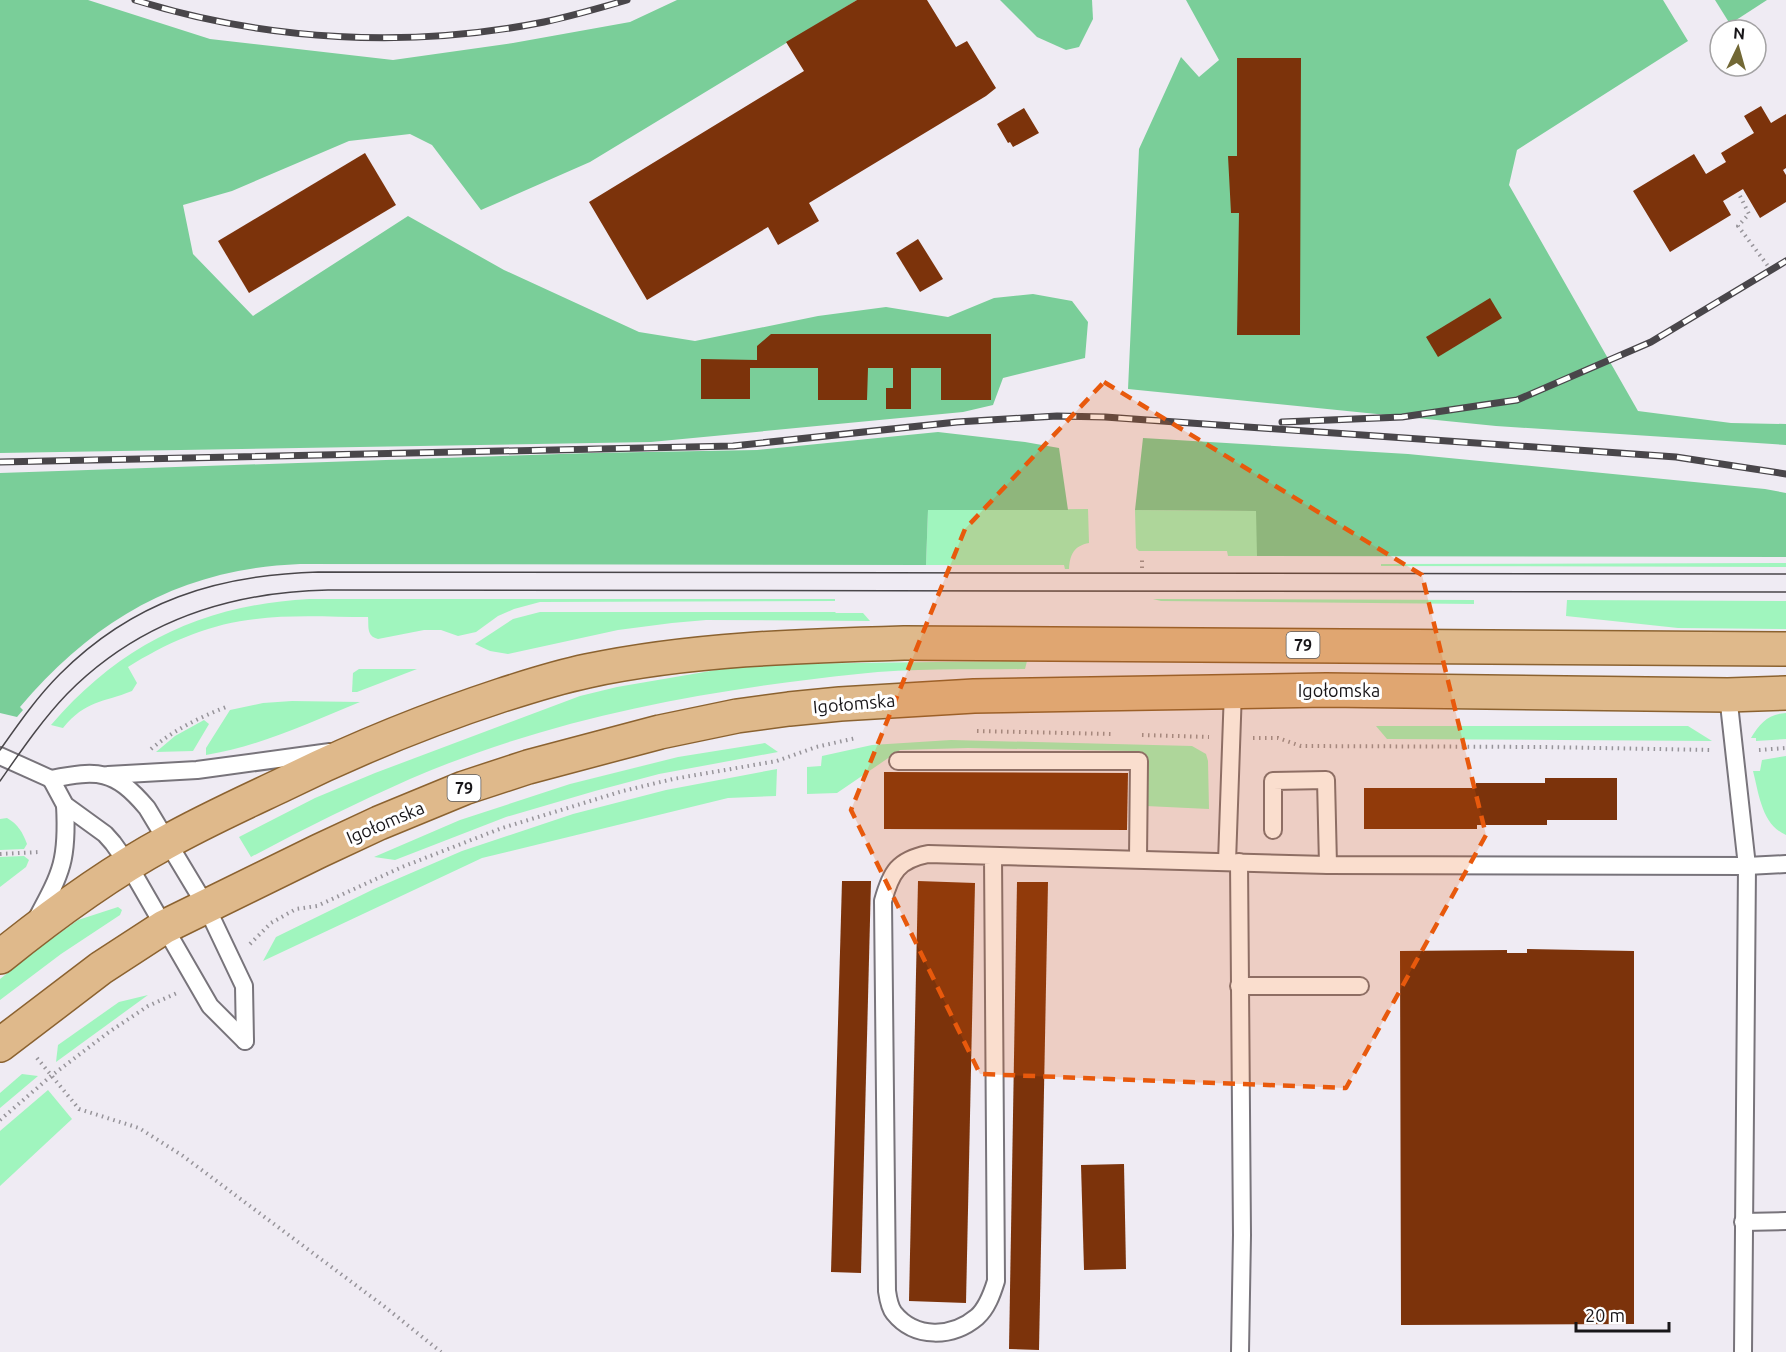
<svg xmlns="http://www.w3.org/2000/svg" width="1786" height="1352" font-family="Ubuntu,sans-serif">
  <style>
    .green { fill: #a0f5be }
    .forest { fill: #7ace99 }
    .building { fill: #7c330b }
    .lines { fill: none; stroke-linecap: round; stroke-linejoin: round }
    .lane-casing { stroke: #78747b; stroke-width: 20 }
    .primary-casing { stroke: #8b6230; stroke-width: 36 }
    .path { stroke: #97949a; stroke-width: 4; stroke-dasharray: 1.5 4.5; stroke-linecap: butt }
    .lane { stroke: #fff; stroke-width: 16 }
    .primary { stroke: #dfb98b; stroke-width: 33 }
    .tram { stroke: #49464a; stroke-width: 1.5 }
    .rail-casing { stroke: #49464a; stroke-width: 7 }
    .rail { stroke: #fff; stroke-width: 4.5; stroke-dasharray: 14; stroke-linecap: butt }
    .marked { fill: #e8590c; fill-opacity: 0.2; stroke: #e8590c; stroke-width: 4.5; stroke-dasharray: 12 8; stroke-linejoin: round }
    .labels { text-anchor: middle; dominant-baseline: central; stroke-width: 6; stroke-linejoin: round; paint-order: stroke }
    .shield { fill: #fff; stroke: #5d5c5e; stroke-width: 1.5 }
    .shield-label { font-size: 16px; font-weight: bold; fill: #181619 }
    .street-label { font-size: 18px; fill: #181619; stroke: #fff }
  </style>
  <rect width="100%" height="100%" fill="#efebf3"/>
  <g class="green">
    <path d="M 1088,509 L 1089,543 C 1074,546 1070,554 1069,569 L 1065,569 L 1064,565 L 926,565 L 928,510 Z"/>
    <path d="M 1135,510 L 1257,511 L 1257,556 L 1228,556 L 1227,551 L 1139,551 L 1136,548 Z"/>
    <path d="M 1786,563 L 1786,567 L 1381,566 L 1381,564 Z"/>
    <path d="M 309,599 L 835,599 L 835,601 L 540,602 L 514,609 L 498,616 L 476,632 L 458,636 L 441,630 L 424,630 L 378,639 C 366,636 369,626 368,617 C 328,617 287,614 248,620 C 204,626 165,644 128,667 L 137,683 L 132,691 C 102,703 86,700 63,728 L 51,725 C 121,644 202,605 309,599 Z"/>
    <path d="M 1153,599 L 1474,600 L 1474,604 L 1161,601 Z"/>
    <path d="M 1567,600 L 1786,601 L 1786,629 L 1678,628 L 1566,616 Z"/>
    <path d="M 540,612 L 835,612 L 836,613 L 863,613 L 870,621 L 706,620 L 672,623 L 618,630 L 508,654 L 490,651 L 475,644 L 513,619 Z"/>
    <path d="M 1027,661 L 1025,669 C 970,670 913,668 858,674 C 706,690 551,718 410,779 C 356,803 303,829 251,857 L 239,837 L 315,798 L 375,773 L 580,696 L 617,687 L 722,669 L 776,664 Z"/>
    <path d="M 359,669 L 417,669 L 357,692 L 352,692 L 353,673 Z"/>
    <path d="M 292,701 L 360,702 C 309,723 260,746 206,755 L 206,748 L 230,710 L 263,703 Z"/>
    <path d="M 1786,713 L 1786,739 L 1756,741 L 1756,738 L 1751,738 C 1760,723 1768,714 1786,713 Z"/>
    <path d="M 204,720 L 209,724 L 193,751 L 156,752 L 175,736 Z"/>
    <path d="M 1376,726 L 1688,726 L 1712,741 L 1387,739 Z"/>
    <path d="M 951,740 L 1192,746 L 1206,754 L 1208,761 L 1209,809 L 1146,806 L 1147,760 L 1144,753 L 1133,751 L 968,748 L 900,750 L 837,793 L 807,794 L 807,767 L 821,766 L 822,756 L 872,745 Z"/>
    <path d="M 765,743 L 778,752 L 659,774 L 595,791 L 506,817 L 395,860 L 374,857 L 460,820 L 570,784 L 678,757 Z"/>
    <path d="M 1786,756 L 1786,835 C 1762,825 1759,794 1753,771 L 1760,771 L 1762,760 Z"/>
    <path d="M 777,769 L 776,796 L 728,798 L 482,858 L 263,961 L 276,937 L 374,889 L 462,851 L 573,814 L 666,790 Z"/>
    <path d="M 7,818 C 18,824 23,833 27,844 L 24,849 L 0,850 L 0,819 Z"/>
    <path d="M 24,856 L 29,860 L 26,867 L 0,887 L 0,857 Z"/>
    <path d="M 118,907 L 122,910 L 120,915 L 61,954 L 0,1000 L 0,979 L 35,951 L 78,920 Z"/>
    <path d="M 148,995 L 56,1062 L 58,1045 L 119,1002 Z"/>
    <path d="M 22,1074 L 38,1076 L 0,1108 L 0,1093 Z"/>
    <path d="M 48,1090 L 72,1119 L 0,1186 L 0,1131 Z"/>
  </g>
  <g class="forest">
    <path d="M 0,0 L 88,0 L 210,39 L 393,60 L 513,43 L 630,22 L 677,0 L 857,0 L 590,162 L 481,210 L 432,145 L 410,134 L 349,141 L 232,191 L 183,205 L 193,254 L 253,316 L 408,216 L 504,270 L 639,332 L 695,341 L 818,316 L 886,307 L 948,317 L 994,298 L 1033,294 L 1072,301 L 1088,322 L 1085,358 L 1003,378 L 993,405 L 963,412 L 651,442 L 0,453 Z"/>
    <path d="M 1000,0 L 1092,0 L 1093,19 L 1079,47 L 1066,50 L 1037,37 Z"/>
    <path d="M 1186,0 L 1663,0 L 1688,41 L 1517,150 L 1509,185 L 1638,411 L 1731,423 L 1786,424 L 1786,445 L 1496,426 L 1128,389 L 1139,149 L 1181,57 L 1199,77 L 1219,60 Z"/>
    <path d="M 1715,0 L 1767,0 L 1730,24 Z"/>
    <path d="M 938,432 L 1025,442 L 1059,448 L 1068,510 L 928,510 L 926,565 L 300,564 C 181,569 96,618 20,707 L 23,710 L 17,717 L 0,713 L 0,473 L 592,453 L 757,450 Z"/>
    <path d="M 1143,438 L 1408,454 L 1765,489 L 1786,493 L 1786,557 L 1257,556 L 1256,511 L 1135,510 Z"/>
  </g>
  <g class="building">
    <path d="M 857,0 L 927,0 L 956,47 L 967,41 L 996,88 L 986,96 L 809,203 L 819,221 L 778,245 L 768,227 L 647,300 L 589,202 L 804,71 L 786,42 Z"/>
    <path d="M 1237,58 L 1301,58 L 1300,335 L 1237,335 L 1239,213 L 1231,213 L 1228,156 L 1237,156 Z"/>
    <path d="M 1761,106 L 1771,123 L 1786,114 L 1786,168 L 1783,170 L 1786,175 L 1786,202 L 1760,218 L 1743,189 L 1723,201 L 1731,215 L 1670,252 L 1633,191 L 1694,154 L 1706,174 L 1726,162 L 1721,153 L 1754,133 L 1744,116 Z"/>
    <path d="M 1024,108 L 1039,133 L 1013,147 L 1010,142 L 1008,143 L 997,124 Z"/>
    <path d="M 365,153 L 396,205 L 249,293 L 218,241 Z"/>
    <path d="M 918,239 L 943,279 L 920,292 L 896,253 Z"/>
    <path d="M 1490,298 L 1502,318 L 1438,357 L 1426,337 Z"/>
    <path d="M 771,334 L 991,334 L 991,400 L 941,400 L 941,368 L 911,368 L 911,409 L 886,409 L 886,388 L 893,388 L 893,368 L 868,368 L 867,400 L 818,400 L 818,368 L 750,368 L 750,399 L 701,399 L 701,359 L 757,360 L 757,346 Z"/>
    <path d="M 884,772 L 1128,773 L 1127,830 L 884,829 Z"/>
    <path d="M 1545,778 L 1617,778 L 1617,820 L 1547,820 L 1547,825 L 1477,825 L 1477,829 L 1364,829 L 1364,788 L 1476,788 L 1476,783 L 1545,783 Z"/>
    <path d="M 842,881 L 871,881 L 861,1273 L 831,1272 Z"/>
    <path d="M 918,881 L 975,883 L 966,1303 L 909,1301 Z"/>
    <path d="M 1017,882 L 1048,882 L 1039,1350 L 1009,1349 Z"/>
    <path d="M 1527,949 L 1634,951 L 1634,1324 L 1401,1325 L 1400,951 L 1507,950 L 1507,953 L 1527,953 Z"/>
    <path d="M 1124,1164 L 1126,1269 L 1084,1270 L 1081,1165 Z"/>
  </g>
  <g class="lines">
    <defs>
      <g id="lane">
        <path d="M 1728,695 L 1747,866 L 1743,1352"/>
        <path d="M 0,756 L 51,779"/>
        <path d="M 898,761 L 1139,761 L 1138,859"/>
        <path d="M 108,775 L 197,770 L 330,752"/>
        <path d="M 51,779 C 98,770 114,769 147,808 L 206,906 L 244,986 L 245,1041"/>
        <path d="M 51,779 L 65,805 L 105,834 L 113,843 L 128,864 L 210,1006 L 245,1041"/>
        <path d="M 1273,830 L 1273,781 L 1326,780 L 1328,865"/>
        <path d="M 993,856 L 996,1281 C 992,1294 987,1308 977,1317 C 952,1338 915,1339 894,1313 C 890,1308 888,1298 887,1291 L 883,901 C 891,872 898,860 928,854 L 1328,865 L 1747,866 L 1786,864"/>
        <path d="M 1227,862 L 1233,690"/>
        <path d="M 1239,862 L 1242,1235 L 1240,1352"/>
        <path d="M 37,918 C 62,872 68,859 65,805"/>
        <path d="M 1239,986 L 1360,986"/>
        <path d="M 1743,1222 L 1786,1221"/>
      </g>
      <g id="primary">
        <path d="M 0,957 C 52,915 106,875 165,843 C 204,821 244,803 284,784 C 355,749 426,720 502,695 C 530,686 558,677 587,671 C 691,649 799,646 905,643 L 1786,649"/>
        <path d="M 0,1045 L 101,968 L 164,927 L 319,851 L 379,823 L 464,788 L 528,767 L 660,732 L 737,716 L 789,709 L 840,704 L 974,696 L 1326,690 L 1728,695 L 1786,693"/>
      </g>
    </defs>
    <use href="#lane" class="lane-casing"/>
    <use href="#primary" class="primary-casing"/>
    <g class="path">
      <path d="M 1740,196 L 1749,214 L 1738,226 L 1771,270"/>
      <path d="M 1142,568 L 1142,559"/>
      <path d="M 977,731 L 1111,734"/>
      <path d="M 1142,735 L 1209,737"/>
      <path d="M 1253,738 L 1278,738 L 1301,746 L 1542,747 L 1712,750"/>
      <path d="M 151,749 C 174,730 198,718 226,707"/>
      <path d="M 1759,750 L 1786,748"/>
      <path d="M 0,854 L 39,852"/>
      <path d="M 250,944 L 271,923 L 296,909 L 317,906 L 402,867 L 502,828 L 623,791 L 673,779 L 777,761 L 816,747 L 856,738"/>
      <path d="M 37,1058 L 79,1109 L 139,1128 L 183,1156 L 385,1307 L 441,1352"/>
      <path d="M 0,1120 L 51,1076 L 109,1032 L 148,1006 L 177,993"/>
    </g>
    <use href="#lane" class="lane"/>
    <use href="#primary" class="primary"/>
    <g class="tram">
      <path d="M 0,750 C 19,723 37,697 60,674 C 133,601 217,575 318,572 L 1786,574"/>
      <path d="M 0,781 C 21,751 42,720 67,694 C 138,622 229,592 328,590 L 1786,592"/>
    </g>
    <defs>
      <g id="rail">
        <path d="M 135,0 C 266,41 409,49 544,22 C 572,16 600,8 627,0"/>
        <path d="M 1282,422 L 1402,417 L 1517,400 L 1651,342 L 1786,261"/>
        <path d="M 0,462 L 733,446 L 957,422 L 1057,416 L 1105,417 L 1676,457 L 1786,474"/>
      </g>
    </defs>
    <use href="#rail" class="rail-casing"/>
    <use href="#rail" class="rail"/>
  </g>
  <path class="marked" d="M 1104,382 L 1422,575 L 1486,835 L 1346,1088 L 980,1074 L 851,810 L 965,529 Z"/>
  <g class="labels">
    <g class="shield">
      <rect x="1286.5" y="632" width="33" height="26" rx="4.5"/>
      <rect x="447.5" y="775" width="33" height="26" rx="4.5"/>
    </g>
    <g class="shield-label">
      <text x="1303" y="645">79</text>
      <text x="464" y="788">79</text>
    </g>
    <g class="street-label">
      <text x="1339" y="690">Igołomska</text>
      <text transform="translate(854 703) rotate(-5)">Igołomska</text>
      <text transform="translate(385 822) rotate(-23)">Igołomska</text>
    </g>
  </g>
  <g transform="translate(1738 48) rotate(5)"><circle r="28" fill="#ffffff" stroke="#a3a2a3" stroke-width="1.5"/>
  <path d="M0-4.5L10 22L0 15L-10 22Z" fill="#726835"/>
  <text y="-9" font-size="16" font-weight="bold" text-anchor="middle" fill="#181619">N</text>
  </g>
  <path d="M1576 1322v9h93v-9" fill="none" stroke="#181619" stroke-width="3"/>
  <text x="1585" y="1322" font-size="18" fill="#181619" stroke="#ffffff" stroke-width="4.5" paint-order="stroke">20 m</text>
</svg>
